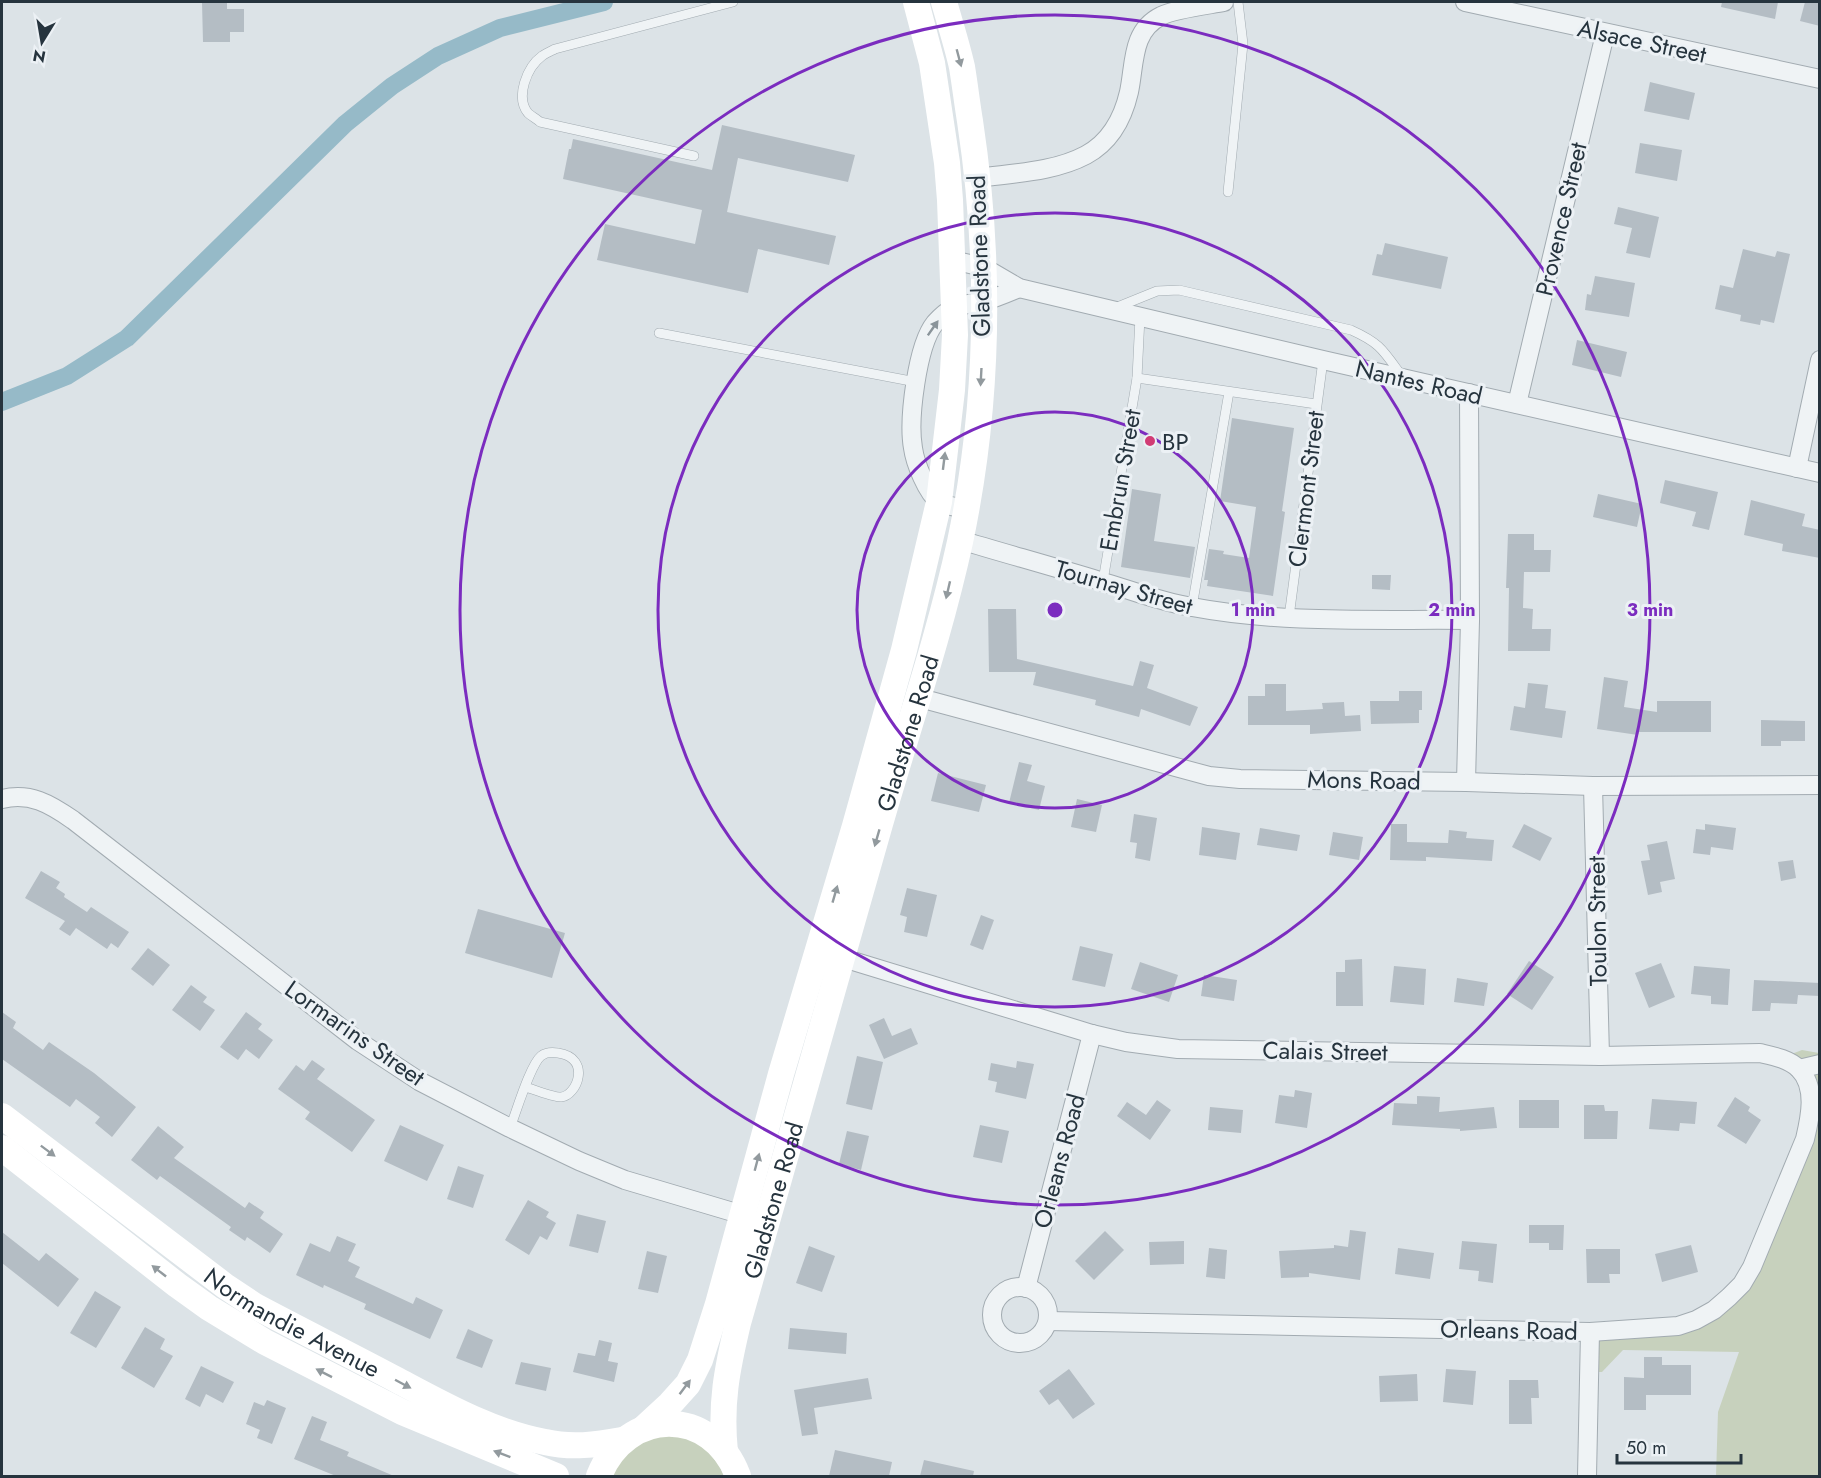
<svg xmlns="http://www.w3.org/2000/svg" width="1821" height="1478" font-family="Jost,sans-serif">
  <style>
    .green { fill: #c7d1bd }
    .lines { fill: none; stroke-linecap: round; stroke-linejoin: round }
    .canal { stroke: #96bac8; stroke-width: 18 }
    .building { fill: #b4bdc4 }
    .lane-casing { stroke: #a2abb1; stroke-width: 10 }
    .street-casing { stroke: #a2abb1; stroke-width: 20 }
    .lane { stroke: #eff3f5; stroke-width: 9 }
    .street { stroke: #eff3f5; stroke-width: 18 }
    .secondary { stroke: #fff; stroke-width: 26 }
    .oneway { fill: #929a9e }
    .oneway2 { fill: #8a949a }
    .ring { fill: none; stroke: #7b2cbf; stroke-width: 3 }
    .poi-dot { fill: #d13c74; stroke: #ecf1f5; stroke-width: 2 }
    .labels { text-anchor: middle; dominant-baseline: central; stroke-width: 6; stroke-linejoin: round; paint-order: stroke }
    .street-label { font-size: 24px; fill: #26343e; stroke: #ecf1f5 }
    .poi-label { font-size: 24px; fill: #26343e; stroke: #ecf1f5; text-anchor: start }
    .centre { fill: #7b2cbf; stroke: #ecf1f5; stroke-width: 3 }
    .ring-label { font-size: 18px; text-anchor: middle; font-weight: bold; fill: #7b2cbf; stroke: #ecf1f5; stroke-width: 6; stroke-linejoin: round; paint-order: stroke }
  </style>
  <rect width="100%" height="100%" fill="#dce3e7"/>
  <g class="green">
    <path d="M 1802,1050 L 1819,1053 L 1819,1476 L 1716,1476 L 1718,1412 L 1739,1352 L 1623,1350 L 1602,1372 L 1597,1372 L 1597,1336 L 1667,1335 L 1738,1291 L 1813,1100 L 1789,1055 Z"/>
    <path d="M 658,1435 C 668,1436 679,1436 688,1438 C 705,1444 718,1460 724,1476 L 611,1476 C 625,1451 630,1445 658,1435 Z"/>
  </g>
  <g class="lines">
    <path class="canal" d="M 2,402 L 67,376 L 127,338 L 345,124 L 392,86 L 438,56 L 500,28 L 604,2"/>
  </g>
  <g class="building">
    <path d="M 202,2 L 227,2 L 227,9 L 244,9 L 244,32 L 230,32 L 230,42 L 203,42 Z"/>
    <path d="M 1722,2 L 1778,2 L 1775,19 L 1721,7 Z"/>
    <path d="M 1805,2 L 1820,2 L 1820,26 L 1800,21 Z"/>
    <path d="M 1650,82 L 1695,93 L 1689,120 L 1644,111 Z"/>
    <path d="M 722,125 L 855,155 L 848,182 L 738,158 L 727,212 L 836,236 L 829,265 L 758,249 L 748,293 L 597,260 L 605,224 L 695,244 L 702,210 L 563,179 L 569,149 L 571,149 L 573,139 L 712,170 Z"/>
    <path d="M 1640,143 L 1682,150 L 1677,181 L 1635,173 Z"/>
    <path d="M 1618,207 L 1659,217 L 1650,258 L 1626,253 L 1632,228 L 1614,224 Z"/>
    <path d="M 1385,243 L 1448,257 L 1441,289 L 1372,275 L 1377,254 L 1382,255 Z"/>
    <path d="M 1743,249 L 1775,257 L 1777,251 L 1790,254 L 1774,323 L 1761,320 L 1760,325 L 1740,321 L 1741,315 L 1715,309 L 1720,285 L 1733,288 Z"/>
    <path d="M 1595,276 L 1635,283 L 1629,317 L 1585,310 L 1587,294 L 1591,295 Z"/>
    <path d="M 1577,340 L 1627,352 L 1621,377 L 1572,365 Z"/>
    <path d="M 1232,418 L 1294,428 L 1282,511 L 1285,512 L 1273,596 L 1207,586 L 1208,580 L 1204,580 L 1209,549 L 1224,551 L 1223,554 L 1249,558 L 1256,507 L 1220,501 Z"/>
    <path d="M 1665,480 L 1718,492 L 1709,530 L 1692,526 L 1696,512 L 1660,503 Z"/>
    <path d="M 1132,489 L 1161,494 L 1154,541 L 1195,547 L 1190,578 L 1121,567 Z"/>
    <path d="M 1598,494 L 1642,504 L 1637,527 L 1593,517 Z"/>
    <path d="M 1751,500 L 1805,514 L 1802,526 L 1820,530 L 1820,558 L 1782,551 L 1783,544 L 1744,535 Z"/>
    <path d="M 1508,534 L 1534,534 L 1534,550 L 1551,550 L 1550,572 L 1524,572 L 1523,608 L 1533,609 L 1532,629 L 1551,629 L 1550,651 L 1508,651 L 1509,588 L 1506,588 Z"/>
    <path d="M 1372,575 L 1391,575 L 1390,590 L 1372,589 Z"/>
    <path d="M 988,609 L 1016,609 L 1017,659 L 1133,686 L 1140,661 L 1154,665 L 1147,688 L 1198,707 L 1190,726 L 1141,709 L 1139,717 L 1095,705 L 1096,700 L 1033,685 L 1036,672 L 989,672 Z"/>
    <path d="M 1604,677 L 1628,681 L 1624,707 L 1657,712 L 1657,701 L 1711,701 L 1711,732 L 1639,732 L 1638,735 L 1597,729 Z"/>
    <path d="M 1528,683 L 1548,685 L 1545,708 L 1566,711 L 1562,738 L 1510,730 L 1514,706 L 1525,708 Z"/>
    <path d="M 1265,684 L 1286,684 L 1286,711 L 1323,709 L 1322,703 L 1344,702 L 1345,716 L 1360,715 L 1361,731 L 1310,734 L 1310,725 L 1248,725 L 1248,696 L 1265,696 Z"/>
    <path d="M 1399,691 L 1422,691 L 1422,710 L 1419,710 L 1419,723 L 1371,724 L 1370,701 L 1399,701 Z"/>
    <path d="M 1761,720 L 1805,721 L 1805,741 L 1781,741 L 1781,746 L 1761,746 Z"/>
    <path d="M 1019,762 L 1032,765 L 1027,781 L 1045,786 L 1039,810 L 1009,803 Z"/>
    <path d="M 938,773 L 986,785 L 979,812 L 931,801 Z"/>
    <path d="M 1077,799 L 1102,805 L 1096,832 L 1071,827 Z"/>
    <path d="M 1134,814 L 1157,818 L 1150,861 L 1135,858 L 1137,843 L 1130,842 Z"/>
    <path d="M 1391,824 L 1407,824 L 1407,842 L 1448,843 L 1449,830 L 1467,832 L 1466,838 L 1494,840 L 1492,861 L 1426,857 L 1426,861 L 1390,860 Z"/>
    <path d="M 1524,824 L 1552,838 L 1540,861 L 1512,847 Z"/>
    <path d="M 1705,824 L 1736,828 L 1733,850 L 1711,847 L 1710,855 L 1693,853 L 1696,829 L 1705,830 Z"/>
    <path d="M 1202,827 L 1240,833 L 1236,860 L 1199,855 Z"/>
    <path d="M 1260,828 L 1300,835 L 1297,851 L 1257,845 Z"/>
    <path d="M 1333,832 L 1363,837 L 1359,860 L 1329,855 Z"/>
    <path d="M 1667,841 L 1675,879 L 1660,882 L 1662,892 L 1648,895 L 1641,861 L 1650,860 L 1647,845 Z"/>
    <path d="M 1793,860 L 1796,878 L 1781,881 L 1778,862 Z"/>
    <path d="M 41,871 L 60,882 L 56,888 L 65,894 L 64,897 L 87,912 L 91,907 L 129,932 L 118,948 L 111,943 L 107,949 L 76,928 L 70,936 L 59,929 L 65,921 L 25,898 Z"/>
    <path d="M 907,888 L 937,895 L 927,937 L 904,932 L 907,917 L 900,915 Z"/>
    <path d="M 478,909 L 565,933 L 552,978 L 465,953 Z"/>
    <path d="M 981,915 L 994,920 L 983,950 L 970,945 Z"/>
    <path d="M 1080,946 L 1113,954 L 1105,987 L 1072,980 Z"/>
    <path d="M 148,948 L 170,965 L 153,986 L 131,969 Z"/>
    <path d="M 1362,959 L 1363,1006 L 1336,1006 L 1336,972 L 1345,972 L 1345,960 Z"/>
    <path d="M 1529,961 L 1554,977 L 1532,1010 L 1507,994 Z"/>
    <path d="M 1140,962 L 1178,975 L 1169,1002 L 1131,989 Z"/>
    <path d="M 1661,963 L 1675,997 L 1649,1008 L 1635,973 Z"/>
    <path d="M 1394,966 L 1426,969 L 1424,1005 L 1390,1002 Z"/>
    <path d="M 1694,966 L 1730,969 L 1728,1005 L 1711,1004 L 1711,996 L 1691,994 Z"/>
    <path d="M 1204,975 L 1237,980 L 1234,1001 L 1201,996 Z"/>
    <path d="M 1457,978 L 1488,983 L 1484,1006 L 1454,1002 Z"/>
    <path d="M 1754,980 L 1820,983 L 1820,996 L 1798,995 L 1797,1004 L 1771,1003 L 1770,1011 L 1752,1011 Z"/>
    <path d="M 191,985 L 207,997 L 203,1002 L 215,1010 L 200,1031 L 172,1010 Z"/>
    <path d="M 2,1012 L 16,1022 L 13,1028 L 43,1050 L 49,1042 L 94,1073 L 136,1107 L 112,1137 L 95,1123 L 100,1117 L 76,1099 L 70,1107 L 2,1059 Z"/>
    <path d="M 246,1012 L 262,1024 L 258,1029 L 273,1040 L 259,1059 L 246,1049 L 238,1060 L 220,1047 Z"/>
    <path d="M 884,1018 L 892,1036 L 911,1028 L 918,1044 L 884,1059 L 869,1025 Z"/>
    <path d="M 857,1056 L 883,1062 L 872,1110 L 846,1104 Z"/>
    <path d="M 312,1060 L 325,1069 L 317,1079 L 375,1120 L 352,1152 L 305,1119 L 310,1112 L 278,1089 L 296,1065 L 304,1071 Z"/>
    <path d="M 1017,1061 L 1034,1064 L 1026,1099 L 995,1092 L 997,1082 L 988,1080 L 991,1063 L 1016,1068 Z"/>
    <path d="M 1295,1090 L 1312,1093 L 1307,1128 L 1275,1123 L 1279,1095 L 1294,1097 Z"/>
    <path d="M 1417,1096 L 1440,1097 L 1439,1112 L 1494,1107 L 1497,1128 L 1460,1131 L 1460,1129 L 1392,1125 L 1394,1103 L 1417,1104 Z"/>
    <path d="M 1735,1097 L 1750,1107 L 1748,1111 L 1761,1120 L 1746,1144 L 1717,1126 Z"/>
    <path d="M 1652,1099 L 1697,1102 L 1695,1124 L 1680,1123 L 1679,1131 L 1649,1129 Z"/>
    <path d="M 1157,1100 L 1171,1110 L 1150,1140 L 1117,1116 L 1127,1102 L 1146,1115 Z"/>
    <rect x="1519" y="1100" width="40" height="28"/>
    <path d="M 1584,1105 L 1604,1105 L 1605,1111 L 1618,1111 L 1617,1139 L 1584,1139 Z"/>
    <path d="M 1210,1107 L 1243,1110 L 1241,1133 L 1208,1130 Z"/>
    <path d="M 400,1125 L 444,1145 L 427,1181 L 384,1161 Z"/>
    <path d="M 980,1125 L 1009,1131 L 1002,1163 L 973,1157 Z"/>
    <path d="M 158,1126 L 184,1147 L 174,1158 L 245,1208 L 249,1202 L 264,1212 L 260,1218 L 283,1234 L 270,1253 L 247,1237 L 245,1241 L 229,1230 L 231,1227 L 160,1176 L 157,1180 L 131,1160 Z"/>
    <path d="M 847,1131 L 869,1136 L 861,1170 L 839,1164 Z"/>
    <path d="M 458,1166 L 484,1175 L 473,1208 L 447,1199 Z"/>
    <path d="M 528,1200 L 549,1212 L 546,1217 L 556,1223 L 547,1240 L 540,1236 L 529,1255 L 505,1240 Z"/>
    <path d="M 577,1214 L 606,1221 L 598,1253 L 569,1246 Z"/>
    <path d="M 1529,1225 L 1564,1225 L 1563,1250 L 1549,1250 L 1549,1243 L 1529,1243 Z"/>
    <path d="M 1350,1230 L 1366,1232 L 1360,1280 L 1309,1273 L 1309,1277 L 1281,1278 L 1279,1251 L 1334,1248 L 1334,1245 L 1348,1247 Z"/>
    <path d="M 1105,1231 L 1124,1250 L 1094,1280 L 1075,1261 Z"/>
    <path d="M 2,1232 L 39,1261 L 46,1253 L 79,1279 L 58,1307 L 2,1263 Z"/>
    <path d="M 337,1236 L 356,1244 L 348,1261 L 360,1267 L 355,1277 L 413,1304 L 416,1297 L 443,1310 L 430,1339 L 364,1309 L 366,1304 L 324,1285 L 323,1288 L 296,1275 L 310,1243 L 330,1252 Z"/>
    <path d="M 1184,1241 L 1184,1264 L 1150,1265 L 1149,1242 Z"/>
    <path d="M 1462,1241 L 1497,1244 L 1493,1283 L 1478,1281 L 1479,1271 L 1459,1269 Z"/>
    <path d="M 1691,1245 L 1698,1272 L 1662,1282 L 1655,1254 Z"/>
    <path d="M 809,1246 L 835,1256 L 822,1292 L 796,1283 Z"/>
    <path d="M 1209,1248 L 1227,1250 L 1225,1279 L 1206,1277 Z"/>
    <path d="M 1398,1248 L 1434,1253 L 1430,1279 L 1395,1274 Z"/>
    <path d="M 1586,1249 L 1620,1249 L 1620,1274 L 1609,1274 L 1610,1283 L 1587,1283 Z"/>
    <path d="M 647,1251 L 667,1256 L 658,1293 L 638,1289 Z"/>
    <path d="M 95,1291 L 121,1307 L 96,1348 L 70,1333 Z"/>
    <path d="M 145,1327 L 165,1339 L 160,1349 L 173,1356 L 154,1388 L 121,1368 Z"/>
    <path d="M 790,1328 L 847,1333 L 846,1354 L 788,1349 Z"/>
    <path d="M 468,1329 L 493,1340 L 482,1368 L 456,1358 Z"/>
    <path d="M 599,1340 L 612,1343 L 608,1361 L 618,1363 L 614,1382 L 573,1372 L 578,1353 L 595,1356 Z"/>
    <path d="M 1644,1357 L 1662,1357 L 1662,1365 L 1691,1365 L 1691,1395 L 1646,1395 L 1646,1410 L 1624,1410 L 1624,1377 L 1644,1378 Z"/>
    <path d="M 521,1362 L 551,1368 L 546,1391 L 515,1384 Z"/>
    <path d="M 201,1366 L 234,1382 L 223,1403 L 206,1394 L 200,1407 L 185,1399 Z"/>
    <path d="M 1069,1369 L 1095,1404 L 1073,1419 L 1058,1399 L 1049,1405 L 1039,1391 Z"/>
    <path d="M 1446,1369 L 1476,1371 L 1473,1405 L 1443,1402 Z"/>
    <path d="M 1417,1374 L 1418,1401 L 1380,1402 L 1379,1376 Z"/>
    <path d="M 868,1378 L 872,1399 L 814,1408 L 818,1434 L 802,1436 L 794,1390 Z"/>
    <path d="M 1509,1380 L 1538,1380 L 1539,1398 L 1531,1398 L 1532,1424 L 1509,1424 Z"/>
    <path d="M 267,1400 L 286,1408 L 272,1444 L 257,1438 L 260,1430 L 246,1424 L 254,1402 L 264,1406 Z"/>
    <path d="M 312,1416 L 327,1422 L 320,1440 L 349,1452 L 347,1456 L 394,1476 L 336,1476 L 294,1459 Z"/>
    <path d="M 835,1450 L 892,1462 L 889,1476 L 829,1476 Z"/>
    <path d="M 924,1460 L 974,1471 L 973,1476 L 920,1476 Z"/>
  </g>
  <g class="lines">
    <defs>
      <g id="lane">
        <path d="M 694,156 L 540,122 C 537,119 531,116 528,113 C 515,97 527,67 542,56 C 546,53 551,51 555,49 L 733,2"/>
        <path d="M 1228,192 L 1243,44 L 1238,2"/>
        <path d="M 1115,308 L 1157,291 L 1179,290 L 1351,330 C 1380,343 1383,350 1401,375"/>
        <path d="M 659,333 L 916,382"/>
        <path d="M 1137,378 L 1316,404"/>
        <path d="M 1103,581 L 1137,378 L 1140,317"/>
        <path d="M 1192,607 L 1229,392"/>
        <path d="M 1289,617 L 1323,360"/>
        <path d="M 510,1128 C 516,1113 530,1065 541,1056 C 546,1052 552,1052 558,1053 C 592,1058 577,1096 561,1097 C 552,1097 535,1090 526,1087"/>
      </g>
      <g id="street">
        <path d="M 1465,2 L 1820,79"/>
        <path d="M 978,178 C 1014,173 1054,172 1086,155 C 1110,142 1123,118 1129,92 C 1135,64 1131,31 1161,16 C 1174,9 1208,5 1224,2"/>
        <path d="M 952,260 L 983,267 L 1019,288 L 1323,360 L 1820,473"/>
        <path d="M 1517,404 L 1605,34"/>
        <path d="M 1797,468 L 1820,360"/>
        <path d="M 965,509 C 958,507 945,506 939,502 C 927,493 915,463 913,448 C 908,420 917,345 935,323 C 953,303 961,306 984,301 C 996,298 1007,293 1019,288"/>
        <path d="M 960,540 C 1007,554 1054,567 1100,581 C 1131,590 1160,602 1192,607 C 1282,624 1379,619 1470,620"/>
        <path d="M 920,698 L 1209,776 L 1240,779 L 1466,782 L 1593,786 L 1820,785"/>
        <path d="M 1466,782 L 1470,620 L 1469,393"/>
        <path d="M 1593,786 L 1600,1056"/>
        <path d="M 2,799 C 30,792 50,804 73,820 L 358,1041 L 419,1081 L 510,1128 L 579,1161 L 625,1180 L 743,1215"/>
        <path d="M 843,958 L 1092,1034 L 1126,1042 L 1178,1049 L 1600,1056 L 1760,1053 C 1773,1056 1789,1059 1799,1069 C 1817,1087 1810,1118 1805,1139 L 1752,1267 L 1742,1284 L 1729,1297 L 1714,1310 L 1696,1320 L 1678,1326 L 1590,1332 L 1048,1321"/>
        <path d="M 1799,1069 L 1820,1064"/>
        <circle cx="1020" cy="1315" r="28"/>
        <path d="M 1026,1288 L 1092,1034"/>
        <path d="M 1587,1476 L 1590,1332"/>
      </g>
    </defs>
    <use href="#lane" class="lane-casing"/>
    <use href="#street" class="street-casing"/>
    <use href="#lane" class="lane"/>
    <use href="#street" class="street"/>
    <g class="secondary">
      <path id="s1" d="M 2,1116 L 225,1286 L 255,1306 C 302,1331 350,1355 397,1380 C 444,1405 492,1432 545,1442 C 571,1448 596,1445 622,1440"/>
      <path d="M 2,1148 L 177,1285 L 209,1308 L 265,1342 L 402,1412 L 556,1476"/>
      <path d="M 644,1428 L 670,1404 L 688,1384 L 700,1360 L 718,1304 L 781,1074 L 855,826 L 904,650 L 939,502 L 952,390 L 955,335 L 950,200 L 947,163 L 932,63 L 916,2"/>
      <path id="s2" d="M 725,1452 C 720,1404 727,1369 738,1323 C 785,1156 833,990 880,824 C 907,730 939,638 960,542 C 989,404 991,260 970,121 C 967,103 965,85 962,67 C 957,45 950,23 944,2"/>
      <path d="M 599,1476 C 626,1407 712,1406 738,1476"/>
    </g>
  </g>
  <defs><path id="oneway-solid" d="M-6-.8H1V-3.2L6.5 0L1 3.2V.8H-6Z" transform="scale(1.5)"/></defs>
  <g class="oneway">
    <use href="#oneway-solid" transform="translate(959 58) rotate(75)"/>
    <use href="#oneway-solid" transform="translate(981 377) rotate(93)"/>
    <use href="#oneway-solid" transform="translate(944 461) rotate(-83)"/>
    <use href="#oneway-solid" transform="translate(948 590) rotate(103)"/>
    <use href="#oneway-solid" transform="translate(877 838) rotate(106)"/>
    <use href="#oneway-solid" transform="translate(835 894) rotate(-74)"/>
    <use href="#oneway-solid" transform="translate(48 1151) rotate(37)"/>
    <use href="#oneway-solid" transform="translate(757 1162) rotate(-75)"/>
    <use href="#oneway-solid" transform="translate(159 1271) rotate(-142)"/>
    <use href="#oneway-solid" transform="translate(324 1373) rotate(-153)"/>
    <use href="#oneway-solid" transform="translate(403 1384) rotate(28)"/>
    <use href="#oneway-solid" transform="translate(685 1387) rotate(-53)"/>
    <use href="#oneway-solid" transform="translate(502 1454) rotate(-159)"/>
  </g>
  <use class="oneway2" href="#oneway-solid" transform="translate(933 328) rotate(-55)"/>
  <g class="ring">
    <circle cx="1055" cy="610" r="198"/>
    <circle cx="1055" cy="610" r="397"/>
    <circle cx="1055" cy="610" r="595"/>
  </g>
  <circle class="poi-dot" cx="1150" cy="441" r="6"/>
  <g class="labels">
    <g class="street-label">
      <text transform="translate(1642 41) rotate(12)">Alsace Street</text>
      <text transform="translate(1561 219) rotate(-77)">Provence Street</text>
      <text transform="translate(979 256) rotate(-92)">Gladstone Road</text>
      <text transform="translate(1419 382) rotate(13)">Nantes Road</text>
      <text transform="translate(1120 480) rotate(-80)">Embrun Street</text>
      <text transform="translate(1306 489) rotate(-83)">Clermont Street</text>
      <text transform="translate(1124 587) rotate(16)">Tournay Street</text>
      <text stroke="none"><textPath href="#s2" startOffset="744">Gladstone Road</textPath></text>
      <text transform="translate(1364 780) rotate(1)">Mons Road</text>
      <text transform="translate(1597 921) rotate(-91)">Toulon Street</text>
      <text transform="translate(355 1033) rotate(35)">Lormarins Street</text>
      <text transform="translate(1325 1051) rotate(1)">Calais Street</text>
      <text transform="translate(1059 1161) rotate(-75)">Orleans Road</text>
      <text stroke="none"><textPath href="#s2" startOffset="258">Gladstone Road</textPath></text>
      <text stroke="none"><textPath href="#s1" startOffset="357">Normandie Avenue</textPath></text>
      <text transform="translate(1509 1330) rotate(1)">Orleans Road</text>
    </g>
    <g class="poi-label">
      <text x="1162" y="441">BP</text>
    </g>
  </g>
  <circle cx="1055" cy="610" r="9" class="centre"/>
  <g class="ring-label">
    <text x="1253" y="616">1 min</text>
    <text x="1452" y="616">2 min</text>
    <text x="1650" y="616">3 min</text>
  </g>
  <rect width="1821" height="1478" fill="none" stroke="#26343e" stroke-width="6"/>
  <g transform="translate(42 42) rotate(191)" stroke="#ecf1f5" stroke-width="4.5" paint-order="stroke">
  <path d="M0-4.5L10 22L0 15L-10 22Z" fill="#26343e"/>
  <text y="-9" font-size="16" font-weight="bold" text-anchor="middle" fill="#26343e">N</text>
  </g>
  <path d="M1617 1454v9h124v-9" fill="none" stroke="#26343e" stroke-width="3"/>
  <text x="1626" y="1454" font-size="18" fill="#26343e" stroke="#ecf1f5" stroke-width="4.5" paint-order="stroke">50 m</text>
</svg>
